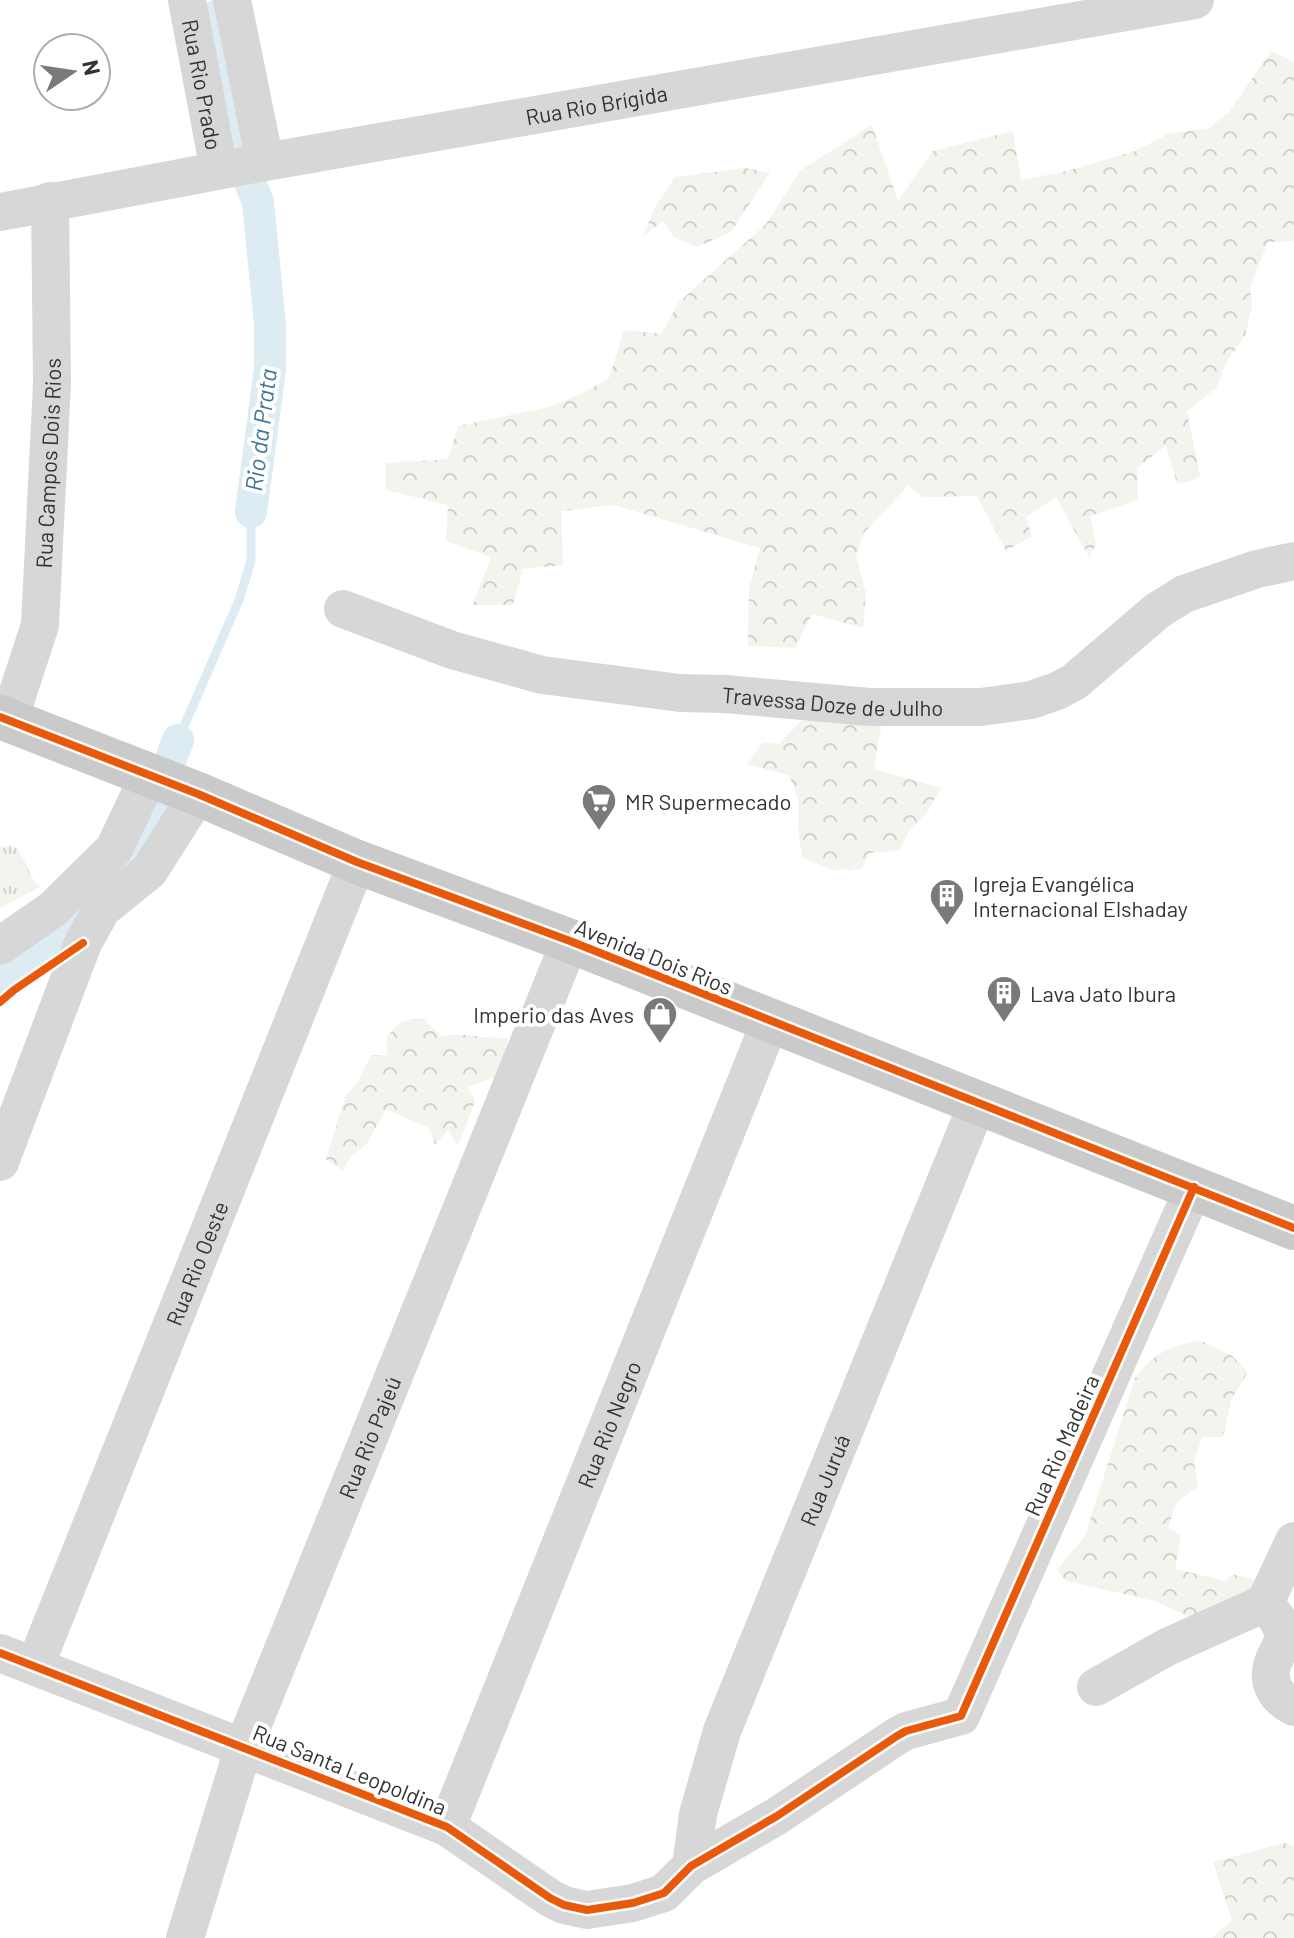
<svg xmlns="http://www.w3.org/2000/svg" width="1294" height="1938" font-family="Barlow,sans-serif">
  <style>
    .grass { fill: url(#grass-tufts) }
    .forest { fill: url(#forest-crowns) }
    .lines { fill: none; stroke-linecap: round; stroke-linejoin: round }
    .stream { stroke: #ddebf3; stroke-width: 9 }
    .canal { stroke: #ddebf3; stroke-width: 32 }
    .minor { stroke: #d7d7d7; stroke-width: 38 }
    .major { stroke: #cacaca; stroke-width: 44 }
    .cycleway-casing { stroke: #fff; stroke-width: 13 }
    .cycleway { stroke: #e8590c; stroke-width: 8 }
    .labels { text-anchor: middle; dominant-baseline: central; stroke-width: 8; stroke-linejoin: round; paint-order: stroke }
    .street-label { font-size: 22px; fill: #333; stroke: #fff }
    .poi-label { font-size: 22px; fill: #333; stroke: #fff; text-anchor: start }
    .water-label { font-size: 24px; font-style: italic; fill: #3f7597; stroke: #fff }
  </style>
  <defs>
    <pattern id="grass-tufts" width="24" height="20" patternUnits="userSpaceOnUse" patternTransform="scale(2)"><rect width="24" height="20" fill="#f1f5ed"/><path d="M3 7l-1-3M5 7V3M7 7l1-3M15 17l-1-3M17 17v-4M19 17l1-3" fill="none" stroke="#cfd2cc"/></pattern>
    <pattern id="forest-crowns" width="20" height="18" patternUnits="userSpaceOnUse" patternTransform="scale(2)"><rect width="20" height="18" fill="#f1f5ed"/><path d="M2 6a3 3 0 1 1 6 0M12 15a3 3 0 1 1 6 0" fill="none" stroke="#cfd2cc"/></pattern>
  </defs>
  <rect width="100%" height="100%" fill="#fff"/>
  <path class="grass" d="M 14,846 C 28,859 25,872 40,887 L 0,908 L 0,847 Z"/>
  <g class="forest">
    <path d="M 1271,51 L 1294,62 L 1294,241 L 1268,242 L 1250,287 L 1252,306 L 1245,336 L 1227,361 L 1216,388 L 1187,411 L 1200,476 L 1193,480 L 1177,484 L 1166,445 L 1137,468 L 1138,500 L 1090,516 L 1096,545 L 1089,557 L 1056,497 L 1026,517 L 1032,536 L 1006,551 L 977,496 L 923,497 L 908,486 L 864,533 L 856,556 L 866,593 L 863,628 L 812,614 L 795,648 L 748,646 L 749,588 L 760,548 L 614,505 L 561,511 L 563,565 L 523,569 L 513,605 L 473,605 L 491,557 L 446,541 L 448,505 L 386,490 L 385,463 L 448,459 L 458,426 L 549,407 L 583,393 L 609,378 L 624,330 L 662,334 L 678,303 L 766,224 L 801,170 L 872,125 L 898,201 L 933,151 L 1013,131 L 1021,180 L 1063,172 L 1135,151 L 1168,134 L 1209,128 L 1230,111 Z"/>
    <path d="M 745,168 L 770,173 L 731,232 L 697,247 L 674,237 L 663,221 L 643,236 L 655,207 L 675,177 Z"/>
    <path d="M 840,716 L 882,722 L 874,769 L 941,788 L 927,813 L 908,833 L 900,850 L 869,853 L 862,869 L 834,870 L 802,858 L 798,828 L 799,801 L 789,775 L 747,764 L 763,742 L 779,744 L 801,721 Z"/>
    <path d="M 423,1018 L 441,1036 C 466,1032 483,1039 508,1038 L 503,1074 L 467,1087 L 475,1101 L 458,1146 L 448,1130 L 435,1145 L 429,1128 L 386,1109 L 366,1145 L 353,1154 L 342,1171 L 326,1159 L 345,1097 L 359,1080 L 371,1055 L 387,1055 L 387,1036 L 402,1021 Z"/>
    <path d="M 1201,1341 L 1231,1355 L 1248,1372 L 1231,1400 L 1223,1437 L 1202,1437 L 1194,1461 L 1198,1486 L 1177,1502 L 1168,1527 L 1181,1536 L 1175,1569 L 1226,1581 L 1232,1574 L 1255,1580 L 1246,1605 L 1209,1622 L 1188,1616 L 1155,1601 L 1066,1581 L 1057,1570 L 1085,1536 L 1135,1378 C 1154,1353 1171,1345 1201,1341 Z"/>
    <path d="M 1284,1843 L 1294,1846 L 1294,1938 L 1212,1938 L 1232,1920 L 1213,1862 Z"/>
  </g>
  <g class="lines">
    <path class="stream" d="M 178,740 L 239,600 L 251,561 L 251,512"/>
    <g class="canal">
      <path d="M 218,15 L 233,141 L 258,202 L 270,325 L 270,369 L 251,512"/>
      <path d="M 172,756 L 178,740"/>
      <path d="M 0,984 L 122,886 L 153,805"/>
    </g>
    <g class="minor">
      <path id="s1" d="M 187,0 L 219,170"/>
      <path d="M 232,0 L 265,162"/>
      <path id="s2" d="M 0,212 L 265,162 L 1195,0"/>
      <path id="s3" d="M 343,609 L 452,650 L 542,675 L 680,693 L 725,694 L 870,707 L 981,707 L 1031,700 L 1057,691 L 1074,682 L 1157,611 L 1184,594 L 1257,569 L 1294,561"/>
      <path id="s4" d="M 9,720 L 40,625 L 52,383 L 50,201"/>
      <path d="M 0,946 L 53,909 L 114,849 L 149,775"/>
      <path d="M 0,1162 L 83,943 L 102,909 L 149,871 L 198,794"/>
      <path d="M 1265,1603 C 1272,1612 1283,1624 1283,1636 C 1283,1647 1274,1656 1272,1666 C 1267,1685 1278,1699 1294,1707"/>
      <path d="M 1265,1603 L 1294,1541"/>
      <path d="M 0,1653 L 447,1827 L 550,1898 L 564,1905 L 587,1910 L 633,1903 L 664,1893 L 691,1866 L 777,1816 L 897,1736 L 906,1731 L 961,1716 L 1194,1187"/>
      <path id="s5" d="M 35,1666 L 357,862"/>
      <path d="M 1096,1687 L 1167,1647 L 1265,1603"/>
      <path id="s6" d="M 447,1827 L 770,1022"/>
      <path id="s7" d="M 691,1866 L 698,1814 L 722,1731 L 978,1102"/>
      <path id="s8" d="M 185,1938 L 244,1746 L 570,941"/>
    </g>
    <path class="major" d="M 0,717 L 198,794 L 357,862 L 570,941 L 1294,1228"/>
    <defs>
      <g id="cycleway">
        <path d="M 0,717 L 198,794 L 357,862 L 570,941 L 1294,1228"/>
        <path d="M 0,1002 L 14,990 L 83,943"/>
        <path d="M 0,1653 L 447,1827 L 550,1898 L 564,1905 L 587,1910 L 633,1903 L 664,1893 L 691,1866 L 777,1816 L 897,1736 L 906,1731 L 961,1716 L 1194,1187"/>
      </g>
    </defs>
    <use href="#cycleway" class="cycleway-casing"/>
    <use href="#cycleway" class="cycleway"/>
  </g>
  <defs>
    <symbol id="supermarket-pin" viewBox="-11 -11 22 30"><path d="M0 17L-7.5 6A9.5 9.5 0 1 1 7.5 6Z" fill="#7a7a7a" stroke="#fff"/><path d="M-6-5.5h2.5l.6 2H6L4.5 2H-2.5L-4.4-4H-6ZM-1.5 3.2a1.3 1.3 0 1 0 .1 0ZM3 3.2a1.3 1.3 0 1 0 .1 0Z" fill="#fff"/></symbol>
    <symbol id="building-pin" viewBox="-11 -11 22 30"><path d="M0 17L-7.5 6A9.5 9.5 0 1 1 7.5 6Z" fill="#7a7a7a" stroke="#fff"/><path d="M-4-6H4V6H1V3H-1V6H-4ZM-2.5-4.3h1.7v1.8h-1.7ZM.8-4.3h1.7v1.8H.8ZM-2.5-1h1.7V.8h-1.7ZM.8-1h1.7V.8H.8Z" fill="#fff"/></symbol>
    <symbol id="shop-pin" viewBox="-11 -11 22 30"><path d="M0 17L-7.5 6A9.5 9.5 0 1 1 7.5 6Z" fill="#7a7a7a" stroke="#fff"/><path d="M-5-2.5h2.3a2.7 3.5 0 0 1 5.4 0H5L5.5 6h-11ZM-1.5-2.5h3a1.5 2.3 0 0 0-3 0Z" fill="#fff"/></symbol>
  </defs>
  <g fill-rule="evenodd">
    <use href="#supermarket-pin" x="579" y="781" width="40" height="54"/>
    <use href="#building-pin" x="927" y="876" width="40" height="54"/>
    <use href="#building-pin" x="984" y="973" width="40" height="54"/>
    <use href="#shop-pin" x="640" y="994" width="40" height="54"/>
  </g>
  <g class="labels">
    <g class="street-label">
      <text stroke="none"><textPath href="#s1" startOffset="86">Rua Rio Prado</textPath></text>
      <text stroke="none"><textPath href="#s2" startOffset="606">Rua Rio Brígida</textPath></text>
      <text stroke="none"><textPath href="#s4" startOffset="262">Rua Campos Dois Rios</textPath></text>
      <text stroke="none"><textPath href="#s3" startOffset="502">Travessa Doze de Julho</textPath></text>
      <text transform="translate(654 956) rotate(22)">Avenida Dois Rios</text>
      <text stroke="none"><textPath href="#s5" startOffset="434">Rua Rio Oeste</textPath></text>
      <text stroke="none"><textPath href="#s6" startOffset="434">Rua Rio Negro</textPath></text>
      <text stroke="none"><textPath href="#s8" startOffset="534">Rua Rio Pajeú</textPath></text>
      <text transform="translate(1061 1445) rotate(-66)">Rua Rio Madeira</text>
      <text stroke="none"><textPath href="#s7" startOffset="410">Rua Juruá</textPath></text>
      <text transform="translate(350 1769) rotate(22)">Rua Santa Leopoldina</text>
    </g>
    <g class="poi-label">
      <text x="625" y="801">MR Supermecado</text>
      <text x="973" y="883">Igreja Evangélica<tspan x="973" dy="25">Internacional Elshaday</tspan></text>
      <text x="1030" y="993">Lava Jato Ibura</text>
      <text x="634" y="1014" text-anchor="end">Imperio das Aves</text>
    </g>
    <g class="water-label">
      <text transform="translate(260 430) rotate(-83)">Rio da Prata</text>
    </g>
  </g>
  <g transform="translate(72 72) rotate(77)"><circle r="38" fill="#ffffff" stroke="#adadad" stroke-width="2"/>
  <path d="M0-6L14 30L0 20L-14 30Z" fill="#7a7a7a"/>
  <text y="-12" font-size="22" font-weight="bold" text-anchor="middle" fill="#333333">N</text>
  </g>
</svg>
